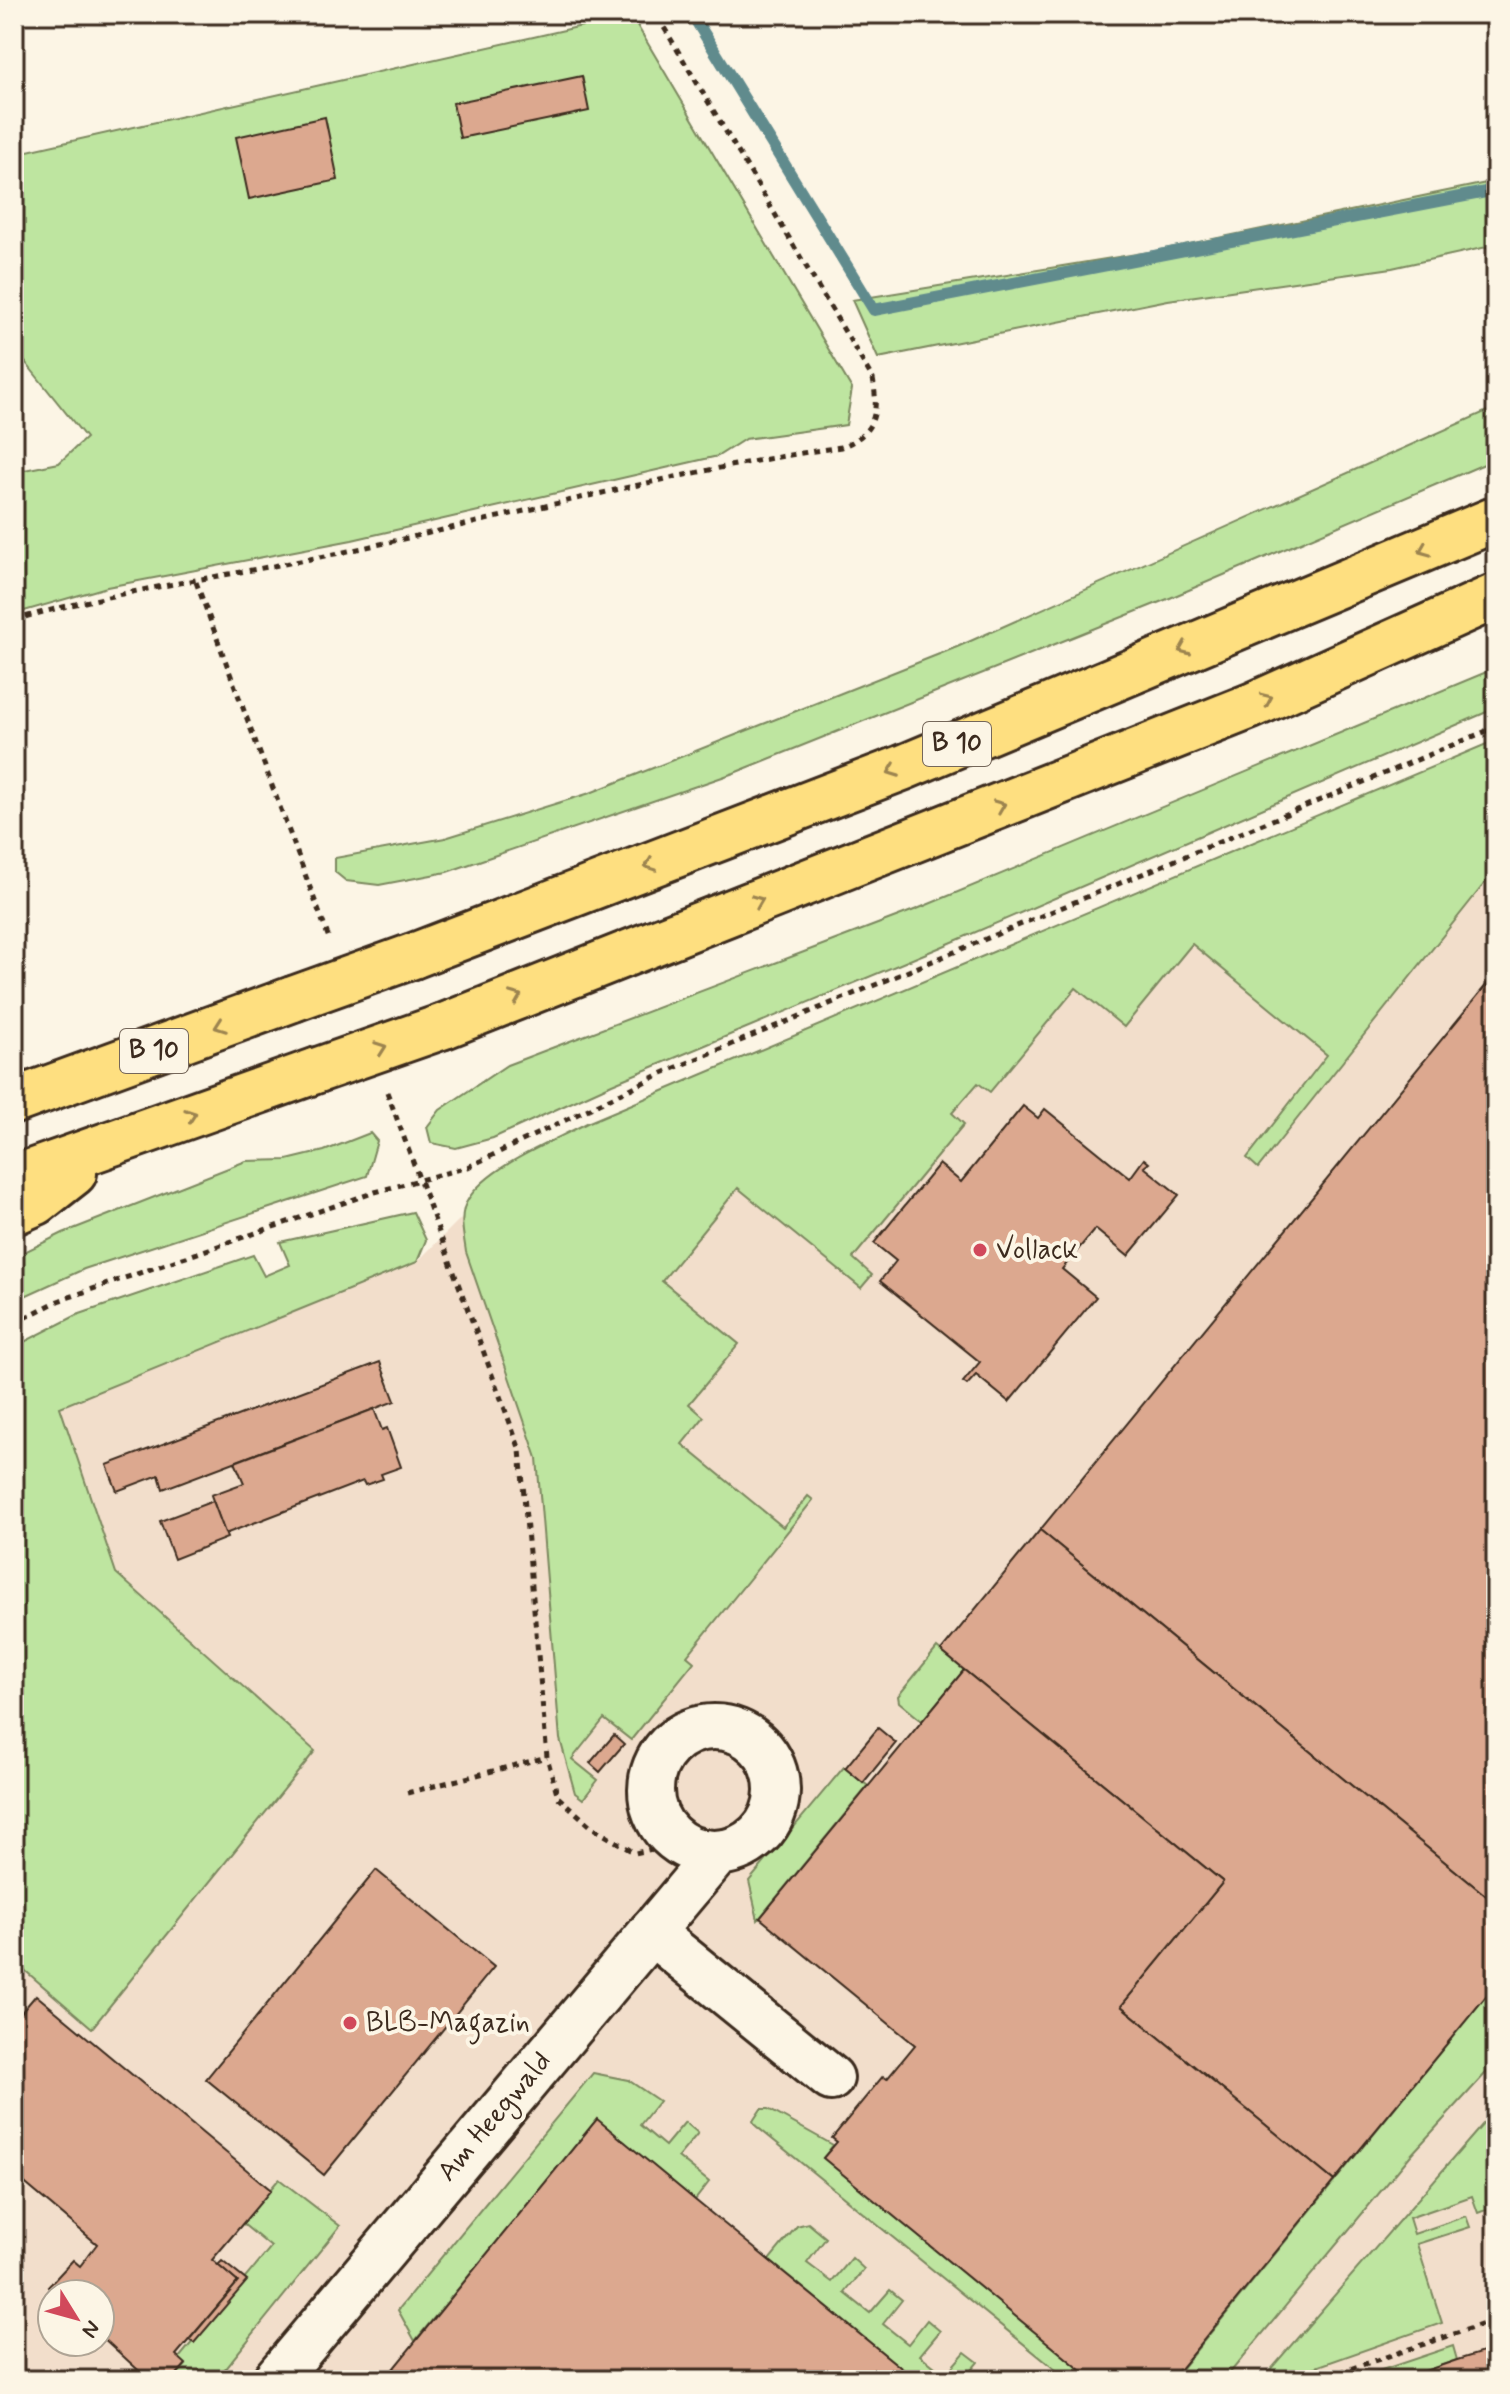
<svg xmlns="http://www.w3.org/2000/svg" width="1510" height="2394" font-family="Mynerve,sans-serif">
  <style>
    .built { fill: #f2decb; fill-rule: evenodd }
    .green { fill: #bee5a0; stroke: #7c885f; stroke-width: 2 }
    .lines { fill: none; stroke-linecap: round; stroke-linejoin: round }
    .stream { stroke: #618b8d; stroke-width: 12 }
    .building { fill: #dca88f; stroke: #3b2a1e; stroke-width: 2 }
    .minor-casing { stroke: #3b2a1e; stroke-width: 50 }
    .highway-casing { stroke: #3b2a1e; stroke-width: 50 }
    .path { stroke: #3b2a1e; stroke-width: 5; stroke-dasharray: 6 6; stroke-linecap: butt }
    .minor { stroke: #fcf5e5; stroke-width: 44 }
    .highway { stroke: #fedf80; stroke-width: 44 }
    .highway-bridge-casing { stroke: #3b2a1e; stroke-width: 50; stroke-linecap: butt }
    .highway-bridge { stroke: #fedf80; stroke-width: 44 }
    .oneway { stroke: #9c844f }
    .poi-dot { fill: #d1495b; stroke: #fcf5e5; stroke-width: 3 }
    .labels { text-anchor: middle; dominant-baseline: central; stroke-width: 8; stroke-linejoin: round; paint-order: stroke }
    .shield { fill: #fcf5e5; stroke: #75675a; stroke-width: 2 }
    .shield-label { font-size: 26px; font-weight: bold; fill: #3b2a1e }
    .poi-label { font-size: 28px; fill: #3b2a1e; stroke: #fcf5e5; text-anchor: start }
    .street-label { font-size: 28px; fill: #3b2a1e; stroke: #fcf5e5 }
  </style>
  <rect width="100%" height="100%" fill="#fcf5e5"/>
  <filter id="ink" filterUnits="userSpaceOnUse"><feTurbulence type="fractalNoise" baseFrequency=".0125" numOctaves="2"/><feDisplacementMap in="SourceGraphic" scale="16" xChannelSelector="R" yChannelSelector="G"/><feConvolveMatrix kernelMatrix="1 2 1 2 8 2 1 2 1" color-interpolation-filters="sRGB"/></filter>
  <g filter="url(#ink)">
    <path class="built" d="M 1496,807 L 1496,2380 L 14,2380 L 14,1408 L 60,1407 L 417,1262 L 458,1221 L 637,1130 ZM 52,2294 L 100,2294 L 100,2342 L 52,2342 Z"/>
    <g class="green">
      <path d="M 631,15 L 852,389 L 846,425 L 745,439 L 718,456 L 352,540 L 107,587 L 14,614 L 14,472 L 59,463 L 86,438 L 14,348 L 14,154 Z"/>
      <path d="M 1496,181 L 1496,245 L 1392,268 L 1168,300 L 878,358 L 852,300 L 1155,251 Z"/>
      <path d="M 1496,407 L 1496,459 L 1170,598 L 734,773 L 447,872 L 379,885 L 346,881 L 335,872 L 335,858 L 445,838 L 590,793 L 957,647 Z"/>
      <path d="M 1496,668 L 1496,708 L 941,947 L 612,1084 L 493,1138 L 456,1148 L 431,1143 L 427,1127 L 440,1110 L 507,1065 L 917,909 Z"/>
      <path d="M 1496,740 L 1496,869 L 1258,1168 L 1247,1158 L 1327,1055 L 1192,944 L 1124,1027 L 1076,988 L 990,1092 L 978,1083 L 952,1113 L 964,1124 L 853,1258 L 872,1275 L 861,1288 L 738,1188 L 662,1281 L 739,1344 L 689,1404 L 704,1417 L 682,1444 L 783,1527 L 808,1496 L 813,1500 L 687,1656 L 694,1662 L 631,1740 L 604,1719 L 572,1759 L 598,1780 L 583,1799 L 575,1793 L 560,1739 L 537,1458 L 466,1252 C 464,1237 460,1222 464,1208 C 477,1170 552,1142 587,1123 Z"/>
      <path d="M 370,1133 L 377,1141 L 367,1176 L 84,1269 L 14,1301 L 14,1257 L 63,1233 L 246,1161 L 287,1160 L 324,1151 Z"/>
      <path d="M 413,1212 L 426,1240 L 417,1262 L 60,1407 L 116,1573 L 315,1751 L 92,2028 L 14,1961 L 14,1347 L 77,1315 L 253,1255 L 264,1276 L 290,1265 L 280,1242 Z"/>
      <path d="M 937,1648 L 964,1670 L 922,1721 L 899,1702 L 898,1696 Z"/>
      <path d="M 844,1767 L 868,1786 L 758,1920 L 749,1881 Z"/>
      <path d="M 1496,1984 L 1496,2062 L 1410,2156 L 1224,2380 L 1172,2380 Z"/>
      <path d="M 593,2073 L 628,2080 L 659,2101 L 640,2125 L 665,2146 L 685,2122 L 698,2133 L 678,2157 L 709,2182 L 695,2200 L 597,2120 L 415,2341 L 398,2310 Z"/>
      <path d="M 761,2109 L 768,2109 L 833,2145 L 823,2158 L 1093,2380 L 1068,2380 L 756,2126 L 753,2121 Z"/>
      <path d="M 1496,2109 L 1496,2206 L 1478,2213 L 1472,2196 L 1409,2218 L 1414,2234 L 1466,2216 L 1470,2227 L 1417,2244 L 1442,2323 L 1279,2380 L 1261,2380 Z"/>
      <path d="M 279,2179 L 340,2226 L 216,2380 L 172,2380 L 186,2365 L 179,2358 L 271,2247 L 242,2223 Z"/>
      <path d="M 808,2223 L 826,2238 L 807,2263 L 832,2282 L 852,2258 L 864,2269 L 845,2293 L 870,2313 L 890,2290 L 902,2300 L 883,2324 L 908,2344 L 927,2320 L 940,2331 L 920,2355 L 945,2375 L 965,2352 L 978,2362 L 963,2380 L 916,2380 L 769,2260 L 797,2226 Z"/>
      <path d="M 1453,2346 L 1457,2360 L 1399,2380 L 1352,2380 Z"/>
    </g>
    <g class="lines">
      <path class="stream" d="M 692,14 L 874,310 L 1496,190"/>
    </g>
    <g class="building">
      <path d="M 582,76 L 589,111 L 460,138 L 453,103 Z"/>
      <path d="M 325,117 L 338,180 L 249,199 L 236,137 Z"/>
      <path d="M 1496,973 L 1496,1904 L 1040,1530 Z"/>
      <path d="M 1023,1106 L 1038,1118 L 1045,1109 L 1130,1178 L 1144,1159 L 1149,1163 L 1144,1167 L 1179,1195 L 1128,1256 L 1095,1229 L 1062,1269 L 1096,1297 L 1009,1402 L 976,1375 L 967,1385 L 963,1382 L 980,1362 L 880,1281 L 896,1261 L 874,1243 L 939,1164 L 961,1182 Z"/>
      <path d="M 380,1362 L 395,1401 L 163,1489 L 159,1475 L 117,1491 L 107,1465 Z"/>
      <path d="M 374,1409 L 382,1430 L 387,1428 L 401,1467 L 381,1474 L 383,1479 L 365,1485 L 363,1481 L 225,1534 L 211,1495 L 244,1483 L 235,1462 Z"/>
      <path d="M 213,1501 L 227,1538 L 174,1559 L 160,1521 Z"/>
      <path d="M 1040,1530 L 1496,1904 L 1496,1984 L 1334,2181 L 1121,2006 L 1223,1882 L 941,1651 Z"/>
      <path d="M 964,1670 L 1223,1882 L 1121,2006 L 1334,2181 L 1171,2380 L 1093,2380 L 823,2158 L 837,2142 L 832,2138 L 883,2076 L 887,2079 L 915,2045 L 760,1918 Z"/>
      <path d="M 878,1728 L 896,1743 L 863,1783 L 845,1768 Z"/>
      <path d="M 614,1735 L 624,1744 L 600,1772 L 590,1763 Z"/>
      <path d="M 376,1870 L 494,1967 L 324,2175 L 206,2079 Z"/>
      <path d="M 36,1995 L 271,2190 L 212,2260 L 238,2282 L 176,2355 L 186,2364 L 172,2380 L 149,2380 L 100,2335 L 100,2294 L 55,2294 L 48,2287 L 73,2260 L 80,2266 L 97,2244 L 14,2174 L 14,2021 Z"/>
      <path d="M 597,2119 L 695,2200 L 916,2380 L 384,2380 Z"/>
      <path d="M 222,2261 L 247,2281 L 194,2343 L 189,2340 L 238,2282 L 218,2265 Z"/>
      <path d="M 1496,2348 L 1496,2380 L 1399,2380 L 1457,2360 Z"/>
    </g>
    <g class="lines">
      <defs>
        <g id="minor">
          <circle cx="714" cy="1790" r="63"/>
          <path d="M 651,1932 L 831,2078"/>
          <path d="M 275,2380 L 717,1854"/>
        </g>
        <g id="highway">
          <path d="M 413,956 L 902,768 L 1496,519"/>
          <path d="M 444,1026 L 1251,706 L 1496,596"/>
          <path d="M 14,1101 L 293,999"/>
          <path d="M 14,1178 L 318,1070"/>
          <path d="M 14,1212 L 37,1202 L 74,1173"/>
        </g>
      </defs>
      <use href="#minor" class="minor-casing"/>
      <use href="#highway" class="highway-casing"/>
      <g class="path">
        <path d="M 196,582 L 330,941"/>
        <path d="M 14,620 C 125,588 240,575 353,550 C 516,515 676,471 841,447 C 875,434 879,413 873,379 L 656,14"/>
        <path d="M 387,1092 L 520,1450 L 547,1757 L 558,1797 L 593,1828 L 635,1853 L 665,1846"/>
        <path d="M 14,1323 L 58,1301 L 375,1192 L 468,1167 L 663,1073 L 1496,727"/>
        <path d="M 407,1793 L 547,1757"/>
        <path d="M 1317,2380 L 1496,2320"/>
      </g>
      <use href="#minor" class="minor"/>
      <use href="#highway" class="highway"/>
      <defs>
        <g id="highway-bridge">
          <path d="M 293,999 L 413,956"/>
          <path d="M 318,1070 L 444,1026"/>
        </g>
      </defs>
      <use href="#highway-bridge" class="highway-bridge-casing"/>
      <use href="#highway-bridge" class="highway-bridge"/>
    </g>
    <defs><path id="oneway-chevron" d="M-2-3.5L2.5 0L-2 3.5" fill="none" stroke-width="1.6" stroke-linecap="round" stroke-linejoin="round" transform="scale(2)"/></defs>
    <g class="oneway">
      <use href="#oneway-chevron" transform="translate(1424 550) rotate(158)"/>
      <use href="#oneway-chevron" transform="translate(1184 649) rotate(157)"/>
      <use href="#oneway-chevron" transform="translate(1267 699) rotate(-24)"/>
      <use href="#oneway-chevron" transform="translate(893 771) rotate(159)"/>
      <use href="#oneway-chevron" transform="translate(1000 806) rotate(-22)"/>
      <use href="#oneway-chevron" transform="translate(650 865) rotate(159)"/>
      <use href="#oneway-chevron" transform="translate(758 901) rotate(-22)"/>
      <use href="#oneway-chevron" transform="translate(516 997) rotate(-22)"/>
      <use href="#oneway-chevron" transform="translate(220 1026) rotate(160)"/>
      <use href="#oneway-chevron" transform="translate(381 1048) rotate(-20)"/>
      <use href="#oneway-chevron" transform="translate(191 1115) rotate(-19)"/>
    </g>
  </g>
  <g class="poi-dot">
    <circle cx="980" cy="1250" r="8"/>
    <circle cx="350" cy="2023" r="8"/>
  </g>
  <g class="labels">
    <g class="shield">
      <rect x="923" y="722" width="68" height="44" rx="6"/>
      <rect x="120" y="1029" width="68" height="44" rx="6"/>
    </g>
    <g class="shield-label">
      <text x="957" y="744">B 10</text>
      <text x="154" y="1051">B 10</text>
    </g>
    <g class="poi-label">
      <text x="996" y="1250">Vollack</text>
      <text x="366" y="2023">BLB-Magazin</text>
    </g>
    <g class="street-label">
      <text transform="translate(495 2117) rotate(-50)">Am Heegwald</text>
    </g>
  </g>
  <rect width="1510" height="2394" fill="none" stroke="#fcf5e5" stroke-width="48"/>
  <rect x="24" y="24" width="1462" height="2346" fill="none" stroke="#3b2a1e" stroke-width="3" filter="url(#ink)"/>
  <g transform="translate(76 2318) rotate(127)"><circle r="38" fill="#fcf5e5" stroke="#afa495" stroke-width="2"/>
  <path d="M0-6L14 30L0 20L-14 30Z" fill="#d1495b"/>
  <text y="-12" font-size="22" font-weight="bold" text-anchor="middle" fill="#3b2a1e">N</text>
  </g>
</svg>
